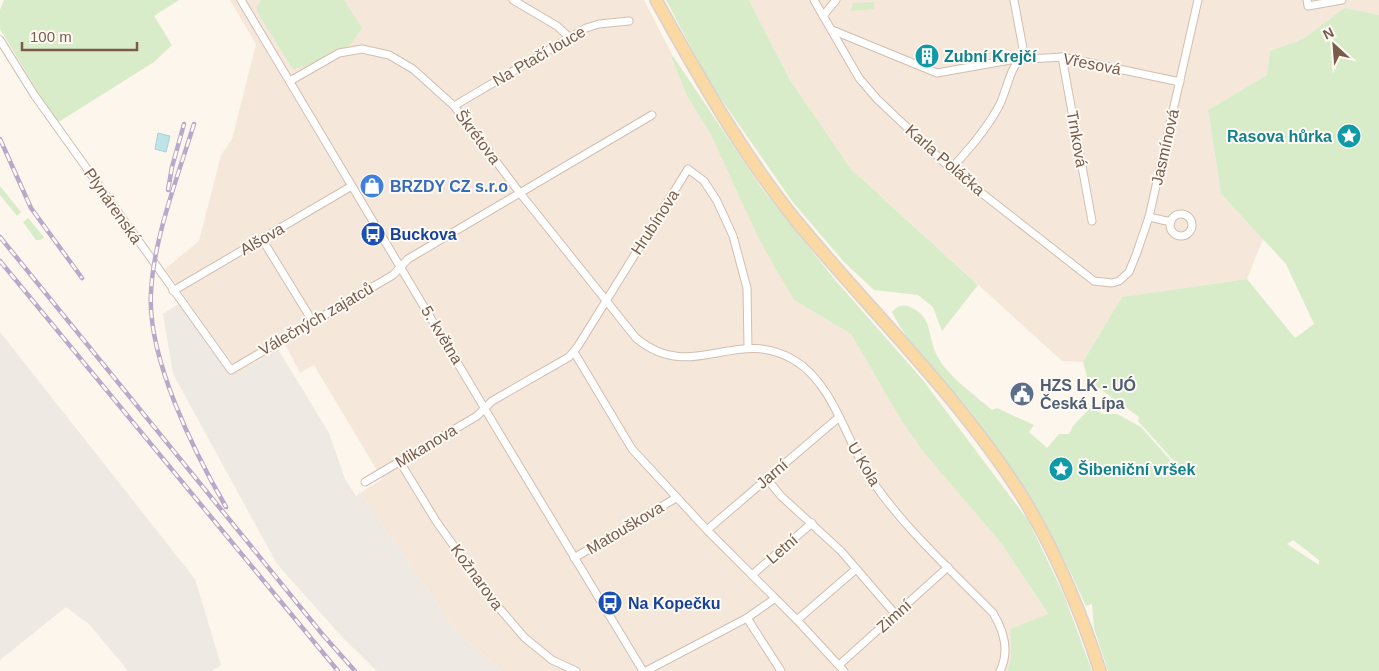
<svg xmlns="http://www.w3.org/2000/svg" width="1379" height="671" font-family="Arial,sans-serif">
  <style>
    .residential { fill: #f5e8da }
    .industrial { fill: #efe9e4 }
    .green { fill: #d8ecc9; fill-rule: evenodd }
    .water { fill: #bfe3e8; stroke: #a5d3da }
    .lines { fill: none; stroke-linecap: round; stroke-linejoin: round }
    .minor-casing { stroke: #d1beb0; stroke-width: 9 }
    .primary-casing { stroke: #dad1cd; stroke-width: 14 }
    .minor { stroke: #fff; stroke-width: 7 }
    .primary { stroke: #fbd9a5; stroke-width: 11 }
    .rail-casing { stroke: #b9a8c9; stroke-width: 4.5 }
    .rail { stroke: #fffaf3; stroke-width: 2.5; stroke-dasharray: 8; stroke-linecap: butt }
    .labels { text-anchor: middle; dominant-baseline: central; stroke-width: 4; stroke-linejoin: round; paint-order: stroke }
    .street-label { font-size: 16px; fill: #7a5c4d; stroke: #fffaf3 }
    .culture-label { font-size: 16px; font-weight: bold; fill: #0d838f; stroke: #fffaf3; text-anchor: start }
    .shop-label { font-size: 16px; font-weight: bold; fill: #366cbe; stroke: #fffaf3; text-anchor: start }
    .transit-label { font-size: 16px; font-weight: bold; fill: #164399; stroke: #fffaf3; text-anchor: start }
    .service-label { font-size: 16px; font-weight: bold; fill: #4e5e75; stroke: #fffaf3; text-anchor: start }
  </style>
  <rect width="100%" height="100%" fill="#fdf6ec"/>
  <g class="residential">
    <path d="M 230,0 L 644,0 L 673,56 L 671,58 L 687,96 L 711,135 L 794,300 L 851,334 L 901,420 L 924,453 L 1001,543 L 1048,615 L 1010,629 L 1011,657 L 1007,671 L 501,671 L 456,631 L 360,493 L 382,479 L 314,365 L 300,373 L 285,344 L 239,373 L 165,269 L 199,241 L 221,155 L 232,139 L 256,44 Z"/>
    <path d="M 749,0 L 1379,0 L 1379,16 L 1344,8 L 1303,39 L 1270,51 L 1267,75 L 1208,110 L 1221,194 L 1263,239 L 1247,279 L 1123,297 L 1083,362 L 1062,361 L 851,169 L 790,80 Z"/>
  </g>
  <g class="industrial">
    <path d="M 186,299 L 239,373 L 278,349 L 329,433 L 345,479 L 356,496 L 360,493 L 456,631 L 501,671 L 377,671 L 343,638 L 277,564 L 173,374 L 163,314 Z"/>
    <path d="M 0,332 L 195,579 L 221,665 L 211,671 L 128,671 L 90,625 L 66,607 L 0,660 Z"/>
  </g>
  <g class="green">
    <path d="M 4,0 L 179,0 L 154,16 L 172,45 L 154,62 L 57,123 L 0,29 L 0,10 Z"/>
    <path d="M 261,0 L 344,0 L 362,28 L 350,45 L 304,67 L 293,69 L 257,12 L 257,7 Z"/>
    <path d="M 666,0 L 749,0 L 790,80 L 851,169 L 978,285 L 942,331 L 933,307 L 918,295 L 874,290 L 844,262 L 792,201 L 708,80 Z"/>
    <path d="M 874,2 L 874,9 L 851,11 L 853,3 Z"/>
    <path d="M 1344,8 L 1379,15 L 1379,671 L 1108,671 L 1094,628 L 1092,604 L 1086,606 C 1055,536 1020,475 972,414 C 946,381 911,351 892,312 L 897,307 L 904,305 C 936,314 925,336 939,359 C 949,377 976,396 992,410 L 997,408 L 1034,425 L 1029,432 L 1047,448 L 1059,434 L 1069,434 L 1073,426 L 1091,407 L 1103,414 L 1117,414 L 1141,427 L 1181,472 L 1182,470 L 1138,421 L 1139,417 L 1088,380 L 1083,362 L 1122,297 L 1247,279 L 1295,338 L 1314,324 L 1286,264 L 1221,194 L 1208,110 L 1267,75 L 1270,51 L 1303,39 ZM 1293,540 L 1319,560 L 1319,565 L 1287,544 Z"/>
    <path d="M 673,56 L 763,190 L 836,281 L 922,379 L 1028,520 L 1064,595 L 1092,671 L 1007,671 L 1011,657 L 1010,629 L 1048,614 L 1001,543 L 924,453 L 901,420 L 851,334 L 794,300 L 760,241 L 711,135 L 687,96 L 671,57 Z"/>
    <path d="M 0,186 L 21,212 L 17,216 L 0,195 Z"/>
    <path d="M 28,218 L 44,237 L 41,240 L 36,240 L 23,222 Z"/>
  </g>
  <path class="water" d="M 158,133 L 170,136 L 166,152 L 155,149 Z"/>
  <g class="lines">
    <defs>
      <g id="minor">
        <path d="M 241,0 C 373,224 508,448 643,671"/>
        <path d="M 513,0 L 557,26 L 570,38"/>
        <path d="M 814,0 L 859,78 L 877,99 L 951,169 L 1094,281 L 1112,283 L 1119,281 L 1129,272 L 1136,255 L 1149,217 L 1198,0"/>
        <path d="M 1307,0 L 1308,6 L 1342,0"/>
        <path d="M 823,16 L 836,0"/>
        <path d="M 832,30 L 937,73 L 1010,60 L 1062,57 L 1180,82"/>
        <path d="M 0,40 L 35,96 L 231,370 L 393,275 L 408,259 L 652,115"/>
        <path d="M 1062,57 L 1092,221"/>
        <path d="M 290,81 L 339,53 L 362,49 L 389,55 L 413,69 L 454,106 L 520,193 L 636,338 C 692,385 735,325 794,360 C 834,384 846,441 871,479 C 903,527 952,571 993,613 C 1004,631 1010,651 1000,671"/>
        <path d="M 454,106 L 586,28 L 599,24 L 629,21"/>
        <path d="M 951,169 C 969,149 986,130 999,106 C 1008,88 1009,68 1024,54 L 1014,0"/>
        <circle cx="1181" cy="225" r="11"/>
        <path d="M 1149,217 L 1171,222"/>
        <path d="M 262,239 L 313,322"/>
        <path d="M 173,291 L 350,187"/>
        <path d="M 574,352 L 632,449 L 707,530 L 797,620 L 844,671"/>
        <path d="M 400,462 L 436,521 L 493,601 L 525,638 L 552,660 L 576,671"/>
        <path d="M 767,479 L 781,496 L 841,551 L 896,615"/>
        <path d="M 365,482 L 477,416 L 492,401 L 569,357 L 578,346 L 688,169 L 704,181 L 717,201 L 733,236 L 747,288 L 748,348"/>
        <path d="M 707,530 L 838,418"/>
        <path d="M 574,558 L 676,498"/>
        <path d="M 752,575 L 812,523"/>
        <path d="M 747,618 L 781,671"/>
        <path d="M 797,620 L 855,570"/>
        <path d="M 839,665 L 948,567"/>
        <path d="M 646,671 L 747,618 L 774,599"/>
      </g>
      <path id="primary" d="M 656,0 C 699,77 742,154 798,223 C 872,313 958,395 1020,493 C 1055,549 1080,609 1100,671"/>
    </defs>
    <use href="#minor" class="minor-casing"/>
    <use href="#primary" class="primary-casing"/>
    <use href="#minor" class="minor"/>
    <use href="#primary" class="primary"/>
    <defs>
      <g id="rail">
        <path d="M 194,124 C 178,176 153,240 151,293 C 147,357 194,452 226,507"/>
        <path d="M 0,139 L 31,208 L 82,278"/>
        <path d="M 168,190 L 172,167 L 184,124"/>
        <path d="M 0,237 L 323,635 L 355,671"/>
        <path d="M 0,261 L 338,671"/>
      </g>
    </defs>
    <use href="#rail" class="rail-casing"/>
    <use href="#rail" class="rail"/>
  </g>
  <defs>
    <symbol id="building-disc" viewBox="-11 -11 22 22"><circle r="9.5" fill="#0f9aa8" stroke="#fffaf3"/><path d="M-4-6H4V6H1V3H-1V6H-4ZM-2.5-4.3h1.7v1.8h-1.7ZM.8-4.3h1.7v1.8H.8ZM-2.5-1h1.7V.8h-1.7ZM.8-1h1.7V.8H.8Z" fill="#fff"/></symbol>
    <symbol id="sight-disc" viewBox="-11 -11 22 22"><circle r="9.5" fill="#0f9aa8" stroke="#fffaf3"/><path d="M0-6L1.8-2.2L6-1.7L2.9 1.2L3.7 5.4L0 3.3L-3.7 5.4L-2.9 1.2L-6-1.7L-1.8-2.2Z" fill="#fff"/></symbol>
    <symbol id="shop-disc" viewBox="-11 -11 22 22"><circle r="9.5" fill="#3f7fe0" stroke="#fffaf3"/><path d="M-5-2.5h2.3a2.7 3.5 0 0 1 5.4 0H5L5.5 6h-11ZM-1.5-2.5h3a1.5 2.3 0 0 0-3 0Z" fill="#fff"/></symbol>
    <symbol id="bus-disc" viewBox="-11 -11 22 22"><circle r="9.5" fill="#1a4fb4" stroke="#fffaf3"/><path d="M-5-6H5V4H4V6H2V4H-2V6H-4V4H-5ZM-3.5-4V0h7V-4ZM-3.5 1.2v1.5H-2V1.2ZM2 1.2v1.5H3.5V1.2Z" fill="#fff"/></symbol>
    <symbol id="civic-disc" viewBox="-11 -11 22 22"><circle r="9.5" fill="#5c6f8a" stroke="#fffaf3"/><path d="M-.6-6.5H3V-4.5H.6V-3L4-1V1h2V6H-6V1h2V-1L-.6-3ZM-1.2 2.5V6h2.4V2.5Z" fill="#fff"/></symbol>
  </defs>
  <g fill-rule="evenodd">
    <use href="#building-disc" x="913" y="42" width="28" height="28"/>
    <use href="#sight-disc" x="1335" y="122" width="28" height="28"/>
    <use href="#shop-disc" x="358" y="172" width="28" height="28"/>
    <use href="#bus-disc" x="359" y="220" width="28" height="28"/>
    <use href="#civic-disc" x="1008" y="380" width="28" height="28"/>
    <use href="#sight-disc" x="1047" y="455" width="28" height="28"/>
    <use href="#bus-disc" x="596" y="589" width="28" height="28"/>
  </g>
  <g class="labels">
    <g class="street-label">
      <text transform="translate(539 56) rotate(-30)">Na Ptačí louce</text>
      <text transform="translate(1092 64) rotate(11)">Vřesová</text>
      <text transform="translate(478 137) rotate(53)">Škrétova</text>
      <text transform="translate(1077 139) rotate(80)">Trnková</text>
      <text transform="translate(1165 147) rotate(-77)">Jasmínová</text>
      <text transform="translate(945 160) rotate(41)">Karla Poláčka</text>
      <text transform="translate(113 206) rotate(55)">Plynárenská</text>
      <text transform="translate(655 222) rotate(-57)">Hrubínova</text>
      <text transform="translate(262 239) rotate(-30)">Alšova</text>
      <text transform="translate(316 319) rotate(-30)">Válečných zajatců</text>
      <text transform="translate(442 335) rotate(59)">5. května</text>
      <text transform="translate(426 446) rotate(-31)">Mikanova</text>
      <text transform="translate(864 464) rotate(59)">U Kola</text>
      <text transform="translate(772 474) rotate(-41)">Jarní</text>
      <text transform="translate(625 528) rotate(-31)">Matouškova</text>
      <text transform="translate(782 549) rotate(-41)">Letní</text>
      <text transform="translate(477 577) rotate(54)">Kožnarova</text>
      <text transform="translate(894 616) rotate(-42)">Zimní</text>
    </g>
    <g class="culture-label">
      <text x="944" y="56">Zubní Krejčí</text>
      <text x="1332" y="136" text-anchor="end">Rasova hůrka</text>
      <text x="1078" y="469">Šibeniční vršek</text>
    </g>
    <g class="shop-label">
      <text x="390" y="186">BRZDY CZ s.r.o</text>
    </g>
    <g class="transit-label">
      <text x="390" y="234">Buckova</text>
      <text x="628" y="603">Na Kopečku</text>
    </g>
    <g class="service-label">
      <text x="1040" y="385">HZS LK - UÓ<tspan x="1040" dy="18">Česká Lípa</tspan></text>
    </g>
  </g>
  <g transform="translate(1334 45) rotate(334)" stroke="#fffaf3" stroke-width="4" paint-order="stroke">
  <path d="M0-4L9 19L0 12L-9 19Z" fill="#7a5c4d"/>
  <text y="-8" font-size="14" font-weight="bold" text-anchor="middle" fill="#7a5c4d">N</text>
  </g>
  <path d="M22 42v8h115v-8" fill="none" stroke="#7a5c4d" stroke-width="2.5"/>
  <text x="30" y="42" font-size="15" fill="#7a5c4d" stroke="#fffaf3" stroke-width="4" paint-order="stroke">100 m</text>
</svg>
